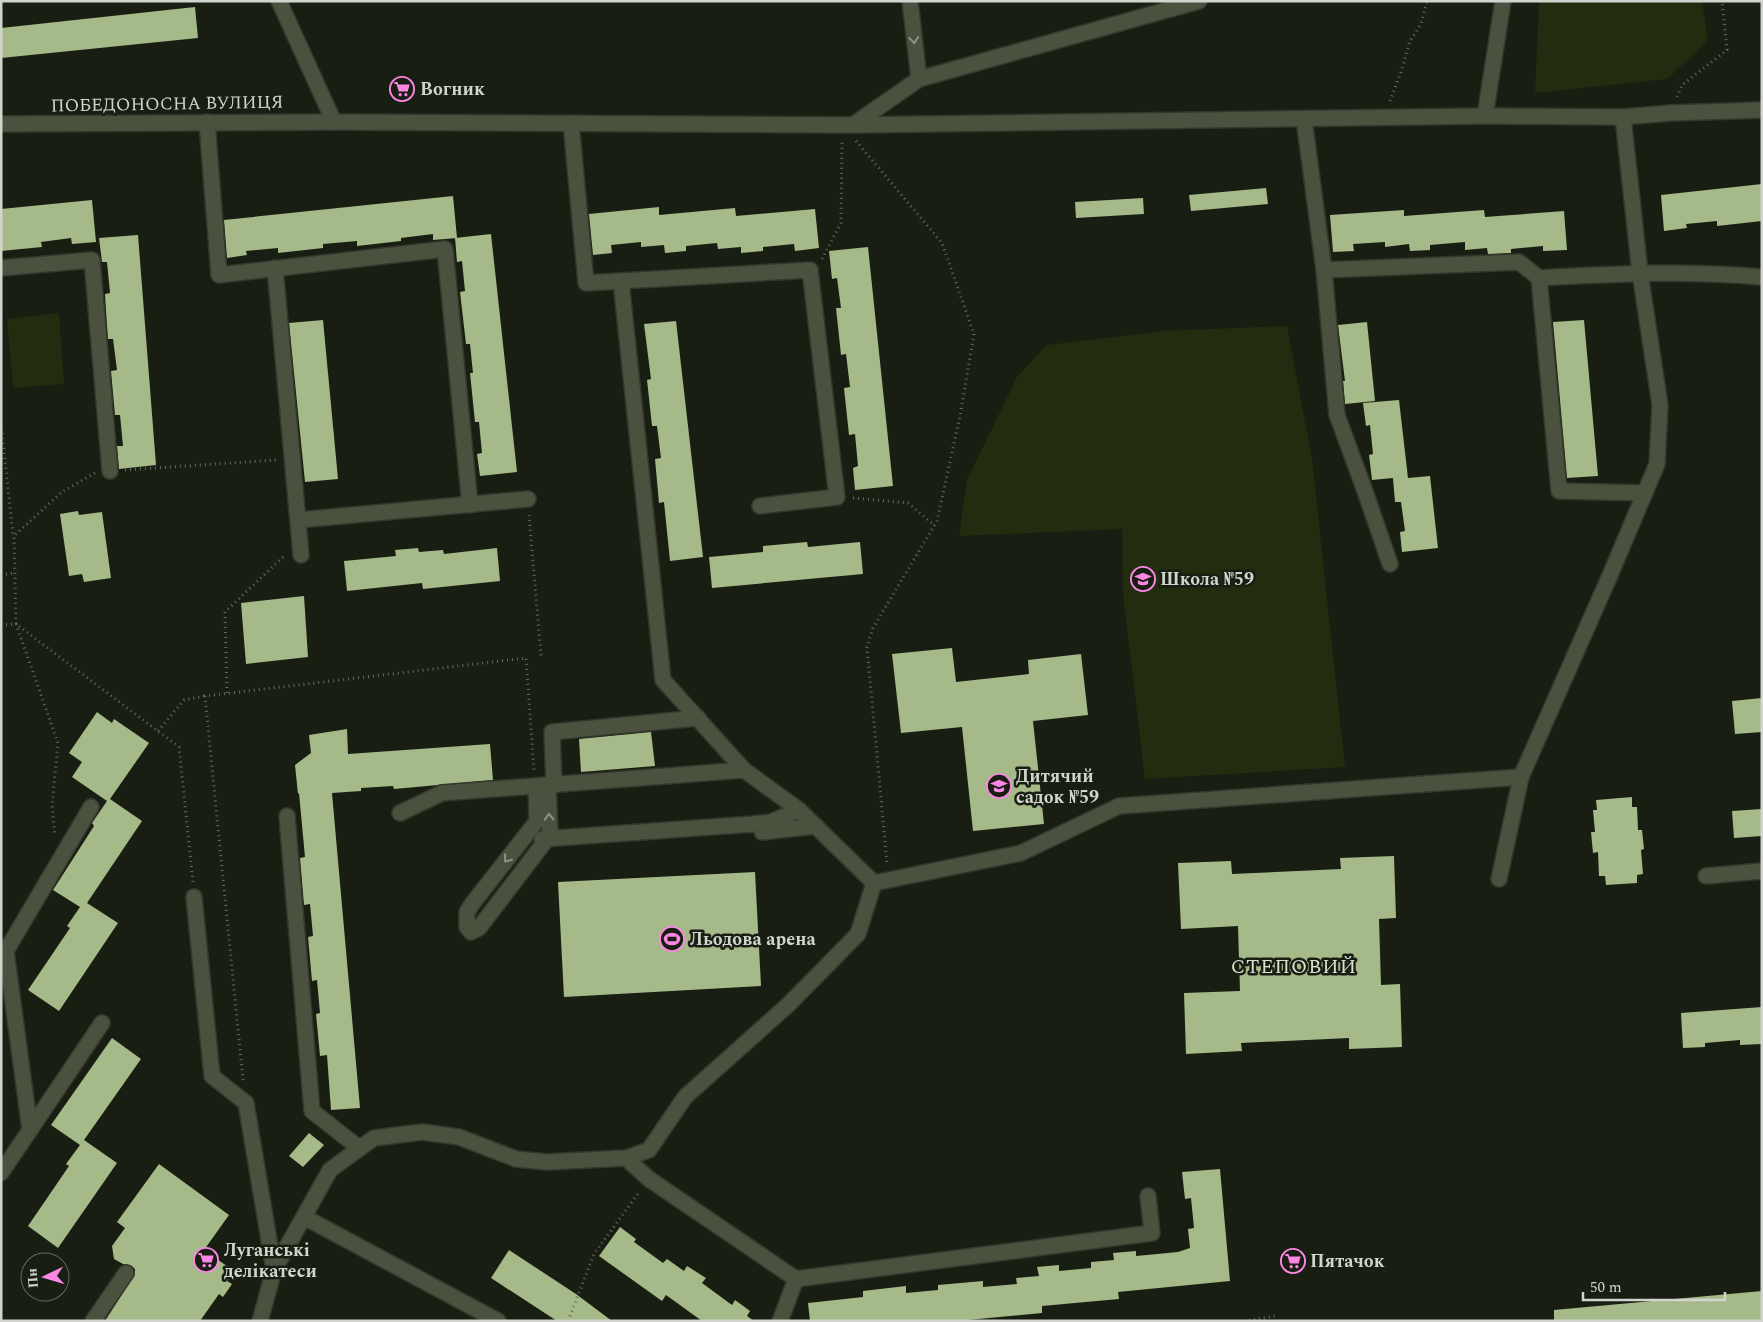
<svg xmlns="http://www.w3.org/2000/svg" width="1763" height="1322" font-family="Spectral,serif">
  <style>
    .green { fill: #222c0e }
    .building { fill: #a6b988 }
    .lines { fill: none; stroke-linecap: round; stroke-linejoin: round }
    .minor-casing { stroke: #33382c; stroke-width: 18 }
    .path { stroke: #666b60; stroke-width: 3; stroke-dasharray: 1 4; stroke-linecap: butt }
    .minor { stroke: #4a513f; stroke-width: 15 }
    .oneway { stroke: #8e9386 }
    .labels { text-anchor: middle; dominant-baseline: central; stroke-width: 5; stroke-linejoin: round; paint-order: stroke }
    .poi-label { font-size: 18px; font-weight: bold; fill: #d1d5cd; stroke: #191e12; text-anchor: start }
    .street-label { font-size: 18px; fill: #d1d5cd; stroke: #191e12 }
    .quarter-label { font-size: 20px; letter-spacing: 1px; fill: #d9e0cf; stroke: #191e12 }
  </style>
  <rect width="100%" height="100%" fill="#191e12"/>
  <g class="green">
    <path d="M 1539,1 L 1702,1 L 1708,41 L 1667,79 L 1535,93 Z"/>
    <path d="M 59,313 L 64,384 L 13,388 L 7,319 Z"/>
    <path d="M 1287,326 L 1312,458 L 1345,767 L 1145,779 L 1123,594 L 1122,529 L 959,536 L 967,480 L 1017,377 L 1047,345 L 1164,331 Z"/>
  </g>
  <g class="building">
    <path d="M 195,7 L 198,38 L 1,58 L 1,28 Z"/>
    <path d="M 1762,184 L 1762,221 L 1717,226 L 1717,221 L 1686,224 L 1687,228 L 1664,231 L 1661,195 Z"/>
    <path d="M 1266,188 L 1268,204 L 1191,211 L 1189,195 Z"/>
    <path d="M 453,196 L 457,238 L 433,240 L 433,234 L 401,238 L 401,241 L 357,246 L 357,241 L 323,244 L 323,248 L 278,253 L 278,248 L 246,251 L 247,255 L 227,258 L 224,220 Z"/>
    <path d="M 1143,198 L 1144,214 L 1076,218 L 1075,202 Z"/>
    <path d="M 92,200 L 96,242 L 72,244 L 71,238 L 41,242 L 42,247 L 1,251 L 1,209 Z"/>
    <path d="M 659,207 L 659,215 L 735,208 L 736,216 L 815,209 L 819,248 L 795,251 L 794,244 L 763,247 L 763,251 L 741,253 L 741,247 L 718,249 L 717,243 L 686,246 L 686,251 L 665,253 L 664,245 L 641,247 L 641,242 L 611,245 L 612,253 L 593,255 L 589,214 Z"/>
    <path d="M 1404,210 L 1404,216 L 1484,210 L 1485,217 L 1564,211 L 1567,250 L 1543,251 L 1543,246 L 1511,249 L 1511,253 L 1488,254 L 1487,248 L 1465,250 L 1465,242 L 1430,245 L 1430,250 L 1410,251 L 1409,244 L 1385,247 L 1385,242 L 1353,244 L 1354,251 L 1333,252 L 1330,215 Z"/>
    <path d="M 491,234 L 517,472 L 480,476 L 477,454 L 482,453 L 479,422 L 475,422 L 470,373 L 473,373 L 470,344 L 466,344 L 460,292 L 465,291 L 462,261 L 457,262 L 455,238 Z"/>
    <path d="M 138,235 L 156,465 L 119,469 L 117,446 L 123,446 L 120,415 L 115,415 L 111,371 L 117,370 L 113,339 L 108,339 L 106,311 L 105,294 L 110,293 L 107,262 L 102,262 L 99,238 Z"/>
    <path d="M 868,247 L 893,486 L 855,490 L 853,468 L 858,466 L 855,434 L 849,435 L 844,388 L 850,387 L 846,354 L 841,355 L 836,308 L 841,308 L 837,278 L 832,279 L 829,251 Z"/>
    <path d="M 323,320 L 338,479 L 305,482 L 289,323 Z"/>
    <path d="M 1584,320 L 1598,476 L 1567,478 L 1553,322 Z"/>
    <path d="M 676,321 L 703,557 L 670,561 L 664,502 L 659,503 L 655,459 L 661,458 L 657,426 L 652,426 L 647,380 L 651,379 L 644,324 Z"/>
    <path d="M 1367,322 L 1375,401 L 1345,404 L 1343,381 L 1345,381 L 1338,325 Z"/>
    <path d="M 1399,400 L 1408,478 L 1430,476 L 1438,548 L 1402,552 L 1400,532 L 1405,531 L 1401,502 L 1395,502 L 1393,478 L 1372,480 L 1369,455 L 1373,454 L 1370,425 L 1366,426 L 1363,403 Z"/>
    <path d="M 78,511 L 79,515 L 102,512 L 111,578 L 84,582 L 82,574 L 69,576 L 60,514 Z"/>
    <path d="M 807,542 L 808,547 L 860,542 L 863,574 L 712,588 L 709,557 L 763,552 L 763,546 Z"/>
    <path d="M 418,548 L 419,552 L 443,550 L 444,554 L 497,548 L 500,581 L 423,589 L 422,583 L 347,591 L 344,561 L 396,556 L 395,550 Z"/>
    <path d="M 304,596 L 308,657 L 246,664 L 241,603 Z"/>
    <path d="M 952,648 L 956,682 L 1029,674 L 1028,660 L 1081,654 L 1088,715 L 1033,721 L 1044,824 L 973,831 L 962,727 L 901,733 L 892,654 Z"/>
    <path d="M 1762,698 L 1762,732 L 1735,734 L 1732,701 Z"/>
    <path d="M 97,712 L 112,723 L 114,719 L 149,743 L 110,799 L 142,821 L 87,903 L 118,923 L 59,1011 L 28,990 L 70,928 L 67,926 L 80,907 L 53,890 L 94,826 L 92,823 L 107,801 L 72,777 L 82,762 L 69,753 Z"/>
    <path d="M 347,729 L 348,754 L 490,744 L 493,780 L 394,789 L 393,786 L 361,788 L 361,791 L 332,793 L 360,1108 L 331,1110 L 327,1055 L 320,1056 L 316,1014 L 320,1013 L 317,980 L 312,981 L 308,937 L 313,936 L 310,904 L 304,905 L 300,858 L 305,857 L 299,793 L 298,794 L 295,765 L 311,753 L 309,735 Z"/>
    <path d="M 651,732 L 655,766 L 581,772 L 579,739 Z"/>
    <path d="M 1632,797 L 1632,807 L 1637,807 L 1638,830 L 1642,830 L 1644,849 L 1641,850 L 1643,874 L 1637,875 L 1637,883 L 1606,885 L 1605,876 L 1599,876 L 1598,852 L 1593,853 L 1591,832 L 1595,832 L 1593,810 L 1597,810 L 1596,800 Z"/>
    <path d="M 1762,809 L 1762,836 L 1734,838 L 1732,811 Z"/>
    <path d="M 1394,856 L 1396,918 L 1379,919 L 1381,985 L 1400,984 L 1402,1047 L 1349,1049 L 1349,1038 L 1241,1043 L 1242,1051 L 1186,1054 L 1184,993 L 1240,991 L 1238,926 L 1181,929 L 1178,863 L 1231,861 L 1232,874 L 1341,869 L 1340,858 Z"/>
    <path d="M 755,872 L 761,986 L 564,997 L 558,882 Z"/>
    <path d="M 1762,1007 L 1762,1044 L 1740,1045 L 1740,1040 L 1705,1043 L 1705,1047 L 1683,1048 L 1681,1013 Z"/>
    <path d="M 112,1038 L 141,1059 L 84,1140 L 117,1163 L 58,1248 L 28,1226 L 69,1166 L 66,1164 L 80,1145 L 51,1125 Z"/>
    <path d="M 309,1133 L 324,1145 L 303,1167 L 289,1156 Z"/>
    <path d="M 159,1164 L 229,1215 L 204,1250 L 234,1271 L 227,1281 L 232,1284 L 223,1297 L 219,1294 L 200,1321 L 105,1321 L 135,1274 L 135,1269 L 132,1266 L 123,1264 L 114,1259 L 112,1246 L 125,1228 L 117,1222 Z"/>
    <path d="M 1220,1169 L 1230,1281 L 1118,1292 L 1119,1299 L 1042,1306 L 1042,1313 L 957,1321 L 810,1321 L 808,1303 L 863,1297 L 863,1291 L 906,1286 L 906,1293 L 938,1290 L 938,1285 L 983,1281 L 983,1287 L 1017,1284 L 1016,1278 L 1039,1276 L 1037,1267 L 1059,1265 L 1059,1271 L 1091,1268 L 1091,1262 L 1114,1260 L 1113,1253 L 1136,1251 L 1136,1256 L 1178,1252 L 1190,1248 L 1188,1229 L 1194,1228 L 1191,1198 L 1185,1199 L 1182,1172 Z"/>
    <path d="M 620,1227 L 636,1239 L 634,1242 L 663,1263 L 667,1259 L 684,1271 L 687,1266 L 706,1278 L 702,1283 L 732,1305 L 735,1300 L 750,1311 L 747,1316 L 754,1321 L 702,1321 L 666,1295 L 662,1301 L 599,1256 Z"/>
    <path d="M 509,1250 L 576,1294 L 612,1321 L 557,1321 L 491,1278 Z"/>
    <path d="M 1762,1291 L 1762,1321 L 1554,1321 L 1554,1310 Z"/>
  </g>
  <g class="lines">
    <defs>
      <g id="minor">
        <path d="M 279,1 L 334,122"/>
        <path d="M 910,1 L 919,79"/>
        <path d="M 1485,116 L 1503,1"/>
        <path d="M 1304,119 L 1324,270 L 1337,415 L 1366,494 L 1390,564"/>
        <path d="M 207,122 L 219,275 L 445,249 L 470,505"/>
        <path d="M 571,123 L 586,283 L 810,270 L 837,497 L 760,506"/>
        <path d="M 1,124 L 334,122 L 853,125 L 1485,116 L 1623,117 L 1670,113 L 1762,110"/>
        <path d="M 853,125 L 919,79 L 1199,1"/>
        <path d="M 1,268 L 92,260 L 110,471"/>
        <path d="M 275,268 L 301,555"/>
        <path d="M 1324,270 L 1519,262 L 1539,278 C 1614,274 1687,270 1762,277"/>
        <path d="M 1539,278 L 1559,491 L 1645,493"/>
        <path d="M 621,281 L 663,680 L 744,770"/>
        <path d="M 298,520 L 528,499"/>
        <path d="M 1521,777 L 1611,573 L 1657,464 L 1660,405 L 1640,273 L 1623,117"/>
        <path d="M 554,785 L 552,732 L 698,718"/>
        <path d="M 536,786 L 537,821 L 472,904 L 467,912 L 467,927 L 471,932 L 479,928 L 550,835 L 548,785"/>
        <path d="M 287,816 L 312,1111 L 359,1148"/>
        <path d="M 762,832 L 816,826"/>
        <path d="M 542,839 L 753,824 L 771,822 L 799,810"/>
        <path d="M 1706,876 L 1762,871"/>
        <path d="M 874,883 L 1021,853 L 1119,806 L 1521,777 L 1499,879"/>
        <path d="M 194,897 L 212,1076 L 246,1103 L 274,1270"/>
        <path d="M 30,1130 L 6,951 L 91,807"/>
        <path d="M 626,1158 L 649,1179 L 796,1279 L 1152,1233 L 1148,1196"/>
        <path d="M 1,1173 L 102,1023"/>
        <path d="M 304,1217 L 498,1321"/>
        <path d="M 93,1321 L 126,1273"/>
        <path d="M 260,1321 L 274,1270 L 330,1170 L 374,1138 L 422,1132 L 459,1137 L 516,1159 L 547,1162 L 626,1158 L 649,1150 L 685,1097 L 788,1005 L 858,934 L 874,883 L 799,810 L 744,770 L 442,793 L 400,813"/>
        <path d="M 780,1321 L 796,1279"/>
      </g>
    </defs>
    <use href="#minor" class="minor-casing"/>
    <g class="path">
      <path d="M 1677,97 L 1682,85 L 1727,50 L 1722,1"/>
      <path d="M 1390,101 L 1402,69 L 1410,41 L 1421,24 L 1427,1"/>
      <path d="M 856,141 L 942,243 L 974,334 L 960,416 L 937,521 L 873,628 L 867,647 L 887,864"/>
      <path d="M 822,259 L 841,223 L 842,141"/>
      <path d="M 1,423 L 13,535"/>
      <path d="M 125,470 L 276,460"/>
      <path d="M 95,473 L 62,492 L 14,536 L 16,624 L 179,747 L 193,882"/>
      <path d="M 853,498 L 908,503 L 934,525"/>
      <path d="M 529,515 L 541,656"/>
      <path d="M 1,575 L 15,573"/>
      <path d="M 1,625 L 16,624 L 58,743 L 52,805 L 55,836"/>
      <path d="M 227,693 L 225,612 L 285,555"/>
      <path d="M 158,731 L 184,700 L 205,696"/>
      <path d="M 243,1080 L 205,696 L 526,658 L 534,770"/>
      <path d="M 568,1321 L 594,1254 L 640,1191"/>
      <path d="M 1244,1321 L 1276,1316"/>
    </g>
    <use href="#minor" class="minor"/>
  </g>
  <defs><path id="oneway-chevron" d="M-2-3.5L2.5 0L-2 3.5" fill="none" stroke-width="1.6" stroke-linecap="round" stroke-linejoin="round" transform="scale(1.25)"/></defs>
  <g class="oneway">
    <use href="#oneway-chevron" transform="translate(914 40) rotate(84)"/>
    <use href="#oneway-chevron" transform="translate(549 817) rotate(-93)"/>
    <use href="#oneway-chevron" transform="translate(507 859) rotate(128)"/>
  </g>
  <defs>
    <symbol id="supermarket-ring" viewBox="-11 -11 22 22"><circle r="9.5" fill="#191e12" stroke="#fc86e4" stroke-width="1.5"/><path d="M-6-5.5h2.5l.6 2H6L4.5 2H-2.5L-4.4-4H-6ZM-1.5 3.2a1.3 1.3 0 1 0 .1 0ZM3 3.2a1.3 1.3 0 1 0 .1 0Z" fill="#fc86e4"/></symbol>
    <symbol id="school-ring" viewBox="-11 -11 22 22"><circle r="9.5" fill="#191e12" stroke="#fc86e4" stroke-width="1.5"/><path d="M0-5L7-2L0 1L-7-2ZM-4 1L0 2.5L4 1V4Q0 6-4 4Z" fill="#fc86e4"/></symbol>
    <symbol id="stadium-ring" viewBox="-11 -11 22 22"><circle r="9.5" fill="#191e12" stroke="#fc86e4" stroke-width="1.5"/><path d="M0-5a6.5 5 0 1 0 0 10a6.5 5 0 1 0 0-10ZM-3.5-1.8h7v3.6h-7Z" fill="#fc86e4"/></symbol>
  </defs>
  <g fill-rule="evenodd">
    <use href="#supermarket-ring" x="388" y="75" width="28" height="28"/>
    <use href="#school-ring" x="1129" y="565" width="28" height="28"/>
    <use href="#school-ring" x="985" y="772" width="28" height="28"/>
    <use href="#stadium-ring" x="658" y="925" width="28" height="28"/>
    <use href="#supermarket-ring" x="192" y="1246" width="28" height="28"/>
    <use href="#supermarket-ring" x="1279" y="1247" width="28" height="28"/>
  </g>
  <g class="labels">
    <g class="poi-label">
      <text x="420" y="89">Вогник</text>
      <text x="1160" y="579">Школа №59</text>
      <text x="1016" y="776">Дитячий<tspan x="1016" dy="21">садок №59</tspan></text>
      <text x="690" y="939">Льодова арена</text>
      <text x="224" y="1250">Луганські<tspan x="224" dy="21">делікатеси</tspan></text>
      <text x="1310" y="1261">Пятачок</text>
    </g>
    <g class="street-label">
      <text transform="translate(167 104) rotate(-1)">ПОБЕДОНОСНА ВУЛИЦЯ</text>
    </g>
    <g class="quarter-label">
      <text x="1294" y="967">СТЕПОВИЙ</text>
    </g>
  </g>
  <rect width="1763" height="1322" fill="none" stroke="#d1d5cd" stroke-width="5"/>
  <g transform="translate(45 1277) rotate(265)"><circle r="24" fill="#191e12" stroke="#63675d"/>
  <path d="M0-4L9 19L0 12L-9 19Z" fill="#fc86e4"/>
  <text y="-8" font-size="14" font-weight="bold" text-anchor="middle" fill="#d1d5cd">Пн</text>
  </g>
  <path d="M1583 1292v8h142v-8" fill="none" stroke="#d1d5cd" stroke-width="2.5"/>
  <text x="1590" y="1292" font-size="15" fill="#d1d5cd" stroke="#191e12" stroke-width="4" paint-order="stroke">50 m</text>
</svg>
